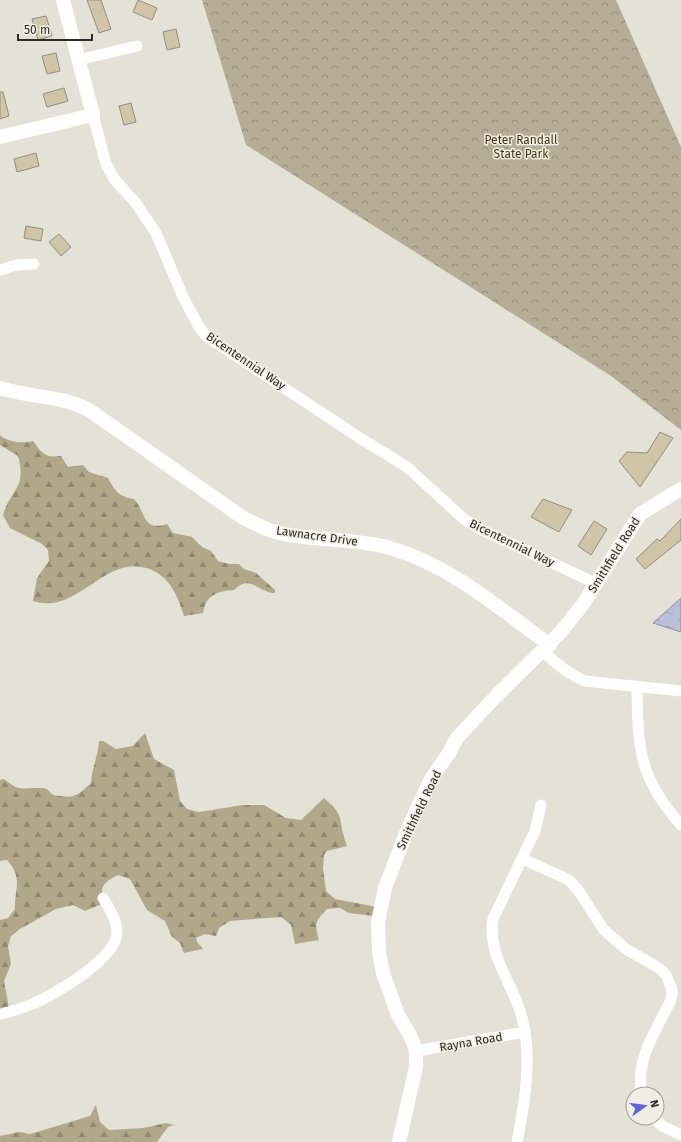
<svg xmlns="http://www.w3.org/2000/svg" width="681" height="1142" font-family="'Fira Sans',sans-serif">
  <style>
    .forest { fill: url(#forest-firs) }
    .park { fill: url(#park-crowns) }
    .water { fill: url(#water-ripples); stroke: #8e92a6 }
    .building { fill: #d0c6a7; stroke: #928e84 }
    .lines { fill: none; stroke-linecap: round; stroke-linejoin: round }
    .minor { stroke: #fff; stroke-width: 11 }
    .tertiary { stroke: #fff; stroke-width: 14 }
    .labels { text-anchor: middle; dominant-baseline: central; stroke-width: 3; stroke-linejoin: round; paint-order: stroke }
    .park-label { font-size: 12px; fill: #43370f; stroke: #f1eee3 }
    .street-label { font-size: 12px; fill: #2c2b27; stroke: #f1eee3 }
  </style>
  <defs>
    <pattern id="forest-firs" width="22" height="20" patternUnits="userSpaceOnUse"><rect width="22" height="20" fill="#b1a789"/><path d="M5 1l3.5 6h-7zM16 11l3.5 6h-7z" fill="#908870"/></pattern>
    <pattern id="park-crowns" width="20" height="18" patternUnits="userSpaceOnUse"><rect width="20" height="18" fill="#b5ad96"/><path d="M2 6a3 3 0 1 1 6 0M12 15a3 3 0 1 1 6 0" fill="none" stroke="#938d7a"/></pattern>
    <pattern id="water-ripples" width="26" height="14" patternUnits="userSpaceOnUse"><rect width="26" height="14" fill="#b8bedc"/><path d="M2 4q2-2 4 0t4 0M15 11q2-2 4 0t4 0" fill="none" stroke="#9ea3bd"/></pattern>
  </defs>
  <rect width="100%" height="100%" fill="#e4e1d6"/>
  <g class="forest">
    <path d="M 0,435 C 7,442 24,444 33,441 C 42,453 44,458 61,456 L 68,467 L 83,465 L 89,472 L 108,478 C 115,491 119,497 134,499 C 146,512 142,532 167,524 L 173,533 L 192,537 L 202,547 L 211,551 L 218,561 L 229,564 L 239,564 L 244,569 L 256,573 L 275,590 L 275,593 C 258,593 251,573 234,590 C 217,591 206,595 203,613 L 184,616 C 178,597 171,579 152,570 C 106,550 79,616 33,601 L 37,578 L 49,561 L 48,550 L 42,544 L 10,528 L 3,515 C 11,488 27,489 18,456 L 0,445 Z"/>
    <path d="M 145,733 L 154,759 L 174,770 L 180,801 L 187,809 L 199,812 L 243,805 L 264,805 L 286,818 L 301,820 L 324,798 C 347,817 337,821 347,846 L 327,851 L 324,855 L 323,869 L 326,891 L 335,899 L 377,907 L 374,916 L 349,913 L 340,908 L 327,909 C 315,922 314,922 319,940 L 295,944 L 291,925 L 281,917 L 230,921 L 219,928 L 216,936 L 205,934 L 196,938 L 197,942 L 203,949 L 184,953 L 180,943 L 172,937 L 165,921 L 147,910 L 130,879 L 118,875 C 103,883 99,886 104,903 L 85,911 L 73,905 L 56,909 L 20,929 L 11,936 L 8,946 L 11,964 L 4,981 L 9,1008 L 0,1011 L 0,920 L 8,918 L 15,909 C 14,889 24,879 7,860 L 0,861 L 0,780 L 4,779 C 21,793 22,787 42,788 C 47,788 49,791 52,794 C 55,796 58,796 61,796 C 76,799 81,792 91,783 C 92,768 98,756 99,741 L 103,741 L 116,749 L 133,746 Z"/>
    <path d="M 96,1105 L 100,1122 L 109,1130 L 143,1128 L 166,1123 L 174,1125 L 168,1127 L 157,1142 L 0,1142 L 0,1136 L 19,1132 L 30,1134 L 90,1116 Z"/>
  </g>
  <path class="park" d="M 202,0 L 616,0 L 681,147 L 681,430 L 611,376 L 246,145 Z"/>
  <path class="water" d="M 681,598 L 681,632 L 653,623 Z"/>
  <g class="building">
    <path d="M 87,0 L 101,0 L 111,29 L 99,33 Z"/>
    <path d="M 138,0 L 157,8 L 152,20 L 133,12 Z"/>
    <path d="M 46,16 L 52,36 L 38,40 L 32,19 Z"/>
    <path d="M 176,29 L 180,47 L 167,50 L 163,32 Z"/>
    <path d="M 56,53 L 60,71 L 47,74 L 42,56 Z"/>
    <path d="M 64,88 L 68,101 L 47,107 L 43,94 Z"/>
    <path d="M 0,92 L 3,92 L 9,116 L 0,119 Z"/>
    <path d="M 131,103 L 136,122 L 124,125 L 119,106 Z"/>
    <path d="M 36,153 L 39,166 L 17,172 L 14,159 Z"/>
    <path d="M 26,226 L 43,229 L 41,241 L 24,238 Z"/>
    <path d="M 59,234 L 71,247 L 61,256 L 49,242 Z"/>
    <path d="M 660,432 L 673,438 L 640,487 L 619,461 L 627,452 L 647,453 Z"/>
    <path d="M 543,499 L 572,510 L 559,532 L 531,517 Z"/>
    <path d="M 681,519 L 681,540 L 645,569 L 636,559 L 657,539 L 660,541 Z"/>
    <path d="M 594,521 L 607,529 L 591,555 L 578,546 Z"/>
  </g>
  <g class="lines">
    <g class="minor">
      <path d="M 78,60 L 137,46"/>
      <path d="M 93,115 L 106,164 L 115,180 L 135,202 L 156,233 L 184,299 L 198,325 L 206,336 L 360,438 L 407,467 L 465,520 L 480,529 L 597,584"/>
      <path d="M 0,270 L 16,265 L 34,264"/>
      <path d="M 543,651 C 556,664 568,674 585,681 L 681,691"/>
      <path d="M 637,686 C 638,748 638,777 681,825"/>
      <path d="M 523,859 L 569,880 L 578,890 L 604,930 L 626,949 L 659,968 L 666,975 L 672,989 L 671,1000 C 657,1029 634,1061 642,1094"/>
      <path d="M 0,1014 C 10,1012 20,1009 30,1005 C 52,996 117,959 117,932 C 117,920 109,908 103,898"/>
      <path d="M 416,1051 L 525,1032"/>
      <path d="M 654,1118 L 662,1126 L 681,1135"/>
      <path d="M 517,1142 C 525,1102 533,1054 521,1014 C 512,982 487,955 493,919 L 535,831 L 541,805"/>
    </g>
    <g class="tertiary">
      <path d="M 0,137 L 93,115 L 63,0"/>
      <path d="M 0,388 C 31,398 60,395 89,410 L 242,517 C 252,522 262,528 272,531 C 310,542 351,537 390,548 C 450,565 500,609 550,645"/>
      <path d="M 399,1142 L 416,1067 L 416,1051 L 411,1037 L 398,1015 L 383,973 L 379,953 L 378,922 L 385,888 L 406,833 L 431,779 L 449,753 L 456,739 L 498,694 L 560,633 L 583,604 L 640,514 L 681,489"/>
    </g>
  </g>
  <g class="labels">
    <g class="park-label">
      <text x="521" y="140">Peter Randall<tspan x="521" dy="14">State Park</tspan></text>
    </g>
    <g class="street-label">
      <text transform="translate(246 361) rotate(34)">Bicentennial Way</text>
      <text transform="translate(317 536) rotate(8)">Lawnacre Drive</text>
      <text transform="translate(512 543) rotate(26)">Bicentennial Way</text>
      <text transform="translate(614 555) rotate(-58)">Smithfield Road</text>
      <text transform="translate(419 810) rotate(-64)">Smithfield Road</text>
      <text transform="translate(471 1042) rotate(-10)">Rayna Road</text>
    </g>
  </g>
  <g transform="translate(645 1106) rotate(76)"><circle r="19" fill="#f1eee3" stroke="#a2a098"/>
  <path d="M0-3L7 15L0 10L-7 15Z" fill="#5e65dd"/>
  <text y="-6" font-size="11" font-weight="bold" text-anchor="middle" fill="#2c2b27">N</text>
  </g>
  <path d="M18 34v6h74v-6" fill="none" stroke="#2c2b27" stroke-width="2"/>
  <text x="24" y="34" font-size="12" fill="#2c2b27" stroke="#f1eee3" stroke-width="3" paint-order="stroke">50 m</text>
</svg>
